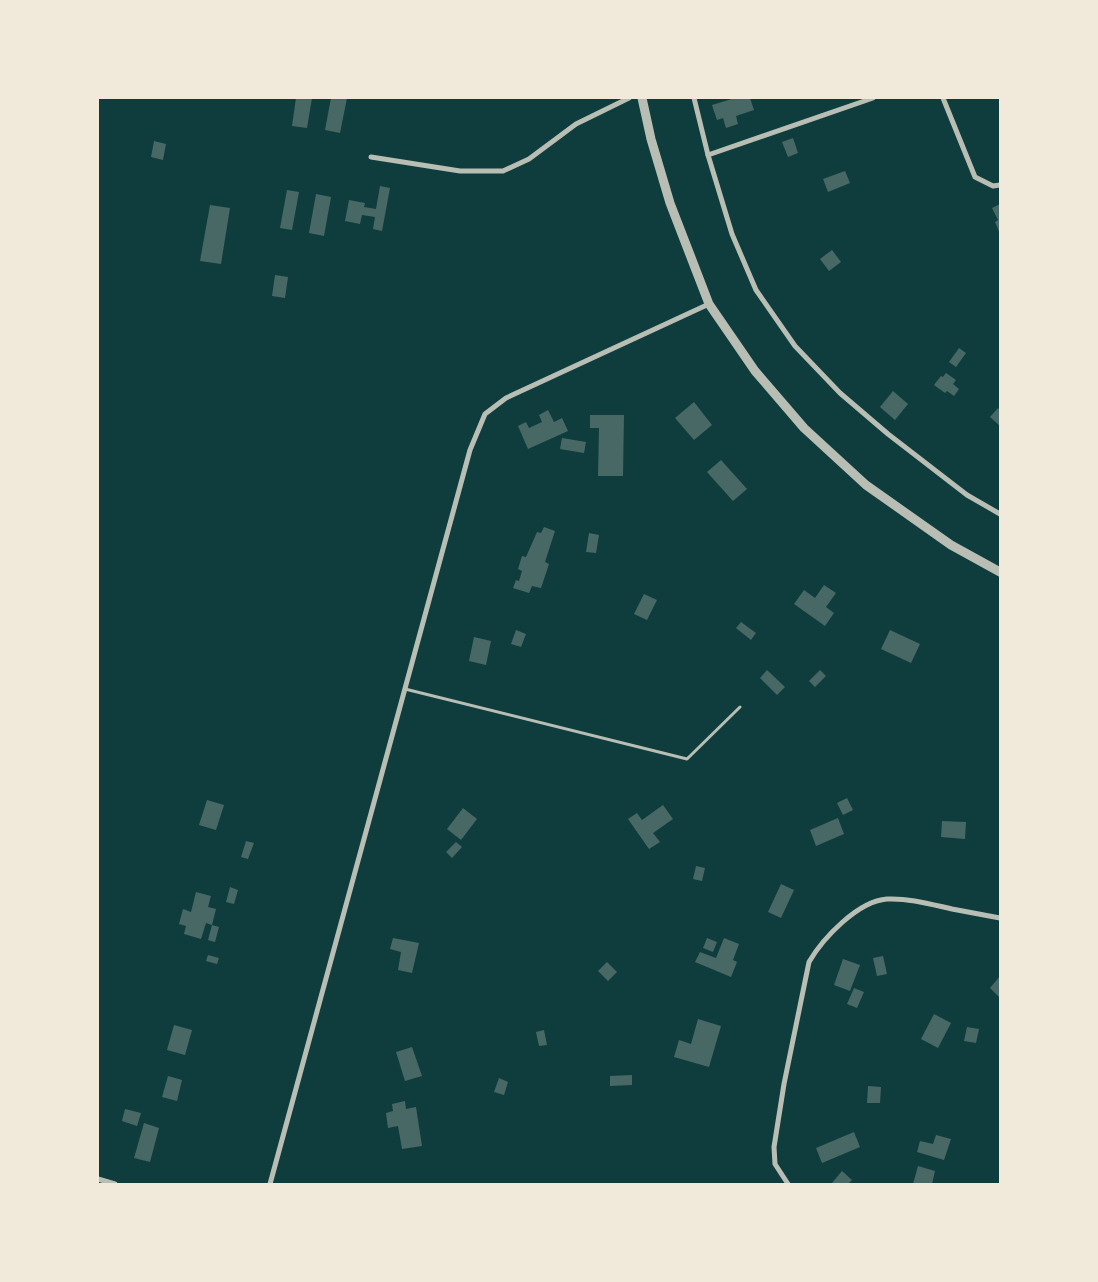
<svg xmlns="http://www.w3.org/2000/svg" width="1098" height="1282" font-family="'Public Sans',sans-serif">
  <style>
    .building { fill: #486865 }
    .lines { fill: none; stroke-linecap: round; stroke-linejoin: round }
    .service { stroke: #b8beb3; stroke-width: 3 }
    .minor { stroke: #b8beb3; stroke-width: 5 }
    .tertiary { stroke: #b8beb3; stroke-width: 9 }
  </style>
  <rect width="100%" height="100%" fill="#0f3d3e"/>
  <g class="building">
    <path d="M 296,98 L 312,98 L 307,128 L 292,126 Z"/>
    <path d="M 331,98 L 347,98 L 340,133 L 325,130 Z"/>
    <path d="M 735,98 L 750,98 L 754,110 L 736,116 L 738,124 L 726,128 L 723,118 L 717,120 L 712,105 Z"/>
    <path d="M 793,138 L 798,153 L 788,157 L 782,142 Z"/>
    <path d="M 154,141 L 166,144 L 163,160 L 151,157 Z"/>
    <path d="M 845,171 L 850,183 L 828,192 L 823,179 Z"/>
    <path d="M 380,186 L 390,188 L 382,231 L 373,229 L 375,217 L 362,215 L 360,224 L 345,221 L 349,200 L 365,203 L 364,207 L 376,209 Z"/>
    <path d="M 287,190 L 299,192 L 292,230 L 280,228 Z"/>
    <path d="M 316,194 L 331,197 L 324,236 L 309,233 Z"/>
    <path d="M 1000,204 L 1000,234 L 995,222 L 998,220 L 992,208 Z"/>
    <path d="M 210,205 L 230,208 L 221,264 L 200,261 Z"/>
    <path d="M 832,250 L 841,262 L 829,271 L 820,259 Z"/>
    <path d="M 275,275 L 288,277 L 285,298 L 272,296 Z"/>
    <path d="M 959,348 L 966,353 L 956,367 L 949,362 Z"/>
    <path d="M 946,373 L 956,380 L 953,384 L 959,389 L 954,396 L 947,391 L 945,393 L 934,385 L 941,376 L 943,377 Z"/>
    <path d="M 893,391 L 908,404 L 895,420 L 880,407 Z"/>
    <path d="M 694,402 L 712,425 L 694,440 L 675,418 Z"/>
    <path d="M 998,408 L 1000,410 L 1000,426 L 990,417 Z"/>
    <path d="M 548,410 L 554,422 L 562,418 L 568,431 L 528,449 L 518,426 L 526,422 L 529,428 L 542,422 L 539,415 Z"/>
    <path d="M 590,415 L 624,415 L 623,476 L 598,476 L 599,428 L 590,428 Z"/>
    <path d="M 562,438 L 586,442 L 584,453 L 560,449 Z"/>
    <path d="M 721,460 L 747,489 L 733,501 L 707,472 Z"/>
    <path d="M 544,527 L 555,531 L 545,562 L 549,564 L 541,588 L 532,586 L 529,593 L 513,588 L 516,580 L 519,581 L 522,571 L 518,569 L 522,556 L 526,557 L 537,532 L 541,533 Z"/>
    <path d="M 589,533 L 599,535 L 596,553 L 586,552 Z"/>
    <path d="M 824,585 L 836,593 L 826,607 L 834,613 L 825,626 L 794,604 L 804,590 L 815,598 Z"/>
    <path d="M 644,594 L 657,600 L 647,620 L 634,614 Z"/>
    <path d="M 741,622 L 756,633 L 751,640 L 736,628 Z"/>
    <path d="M 516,630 L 526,634 L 521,647 L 511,644 Z"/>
    <path d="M 890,630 L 920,644 L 911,663 L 881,649 Z"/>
    <path d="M 474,637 L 491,641 L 486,665 L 469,661 Z"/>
    <path d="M 767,670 L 785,687 L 777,695 L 760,678 Z"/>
    <path d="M 820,670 L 826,676 L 815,687 L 809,681 Z"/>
    <path d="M 847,798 L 853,810 L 843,815 L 837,803 Z"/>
    <path d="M 207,800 L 224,805 L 216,830 L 199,825 Z"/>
    <path d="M 663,805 L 673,819 L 653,833 L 660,842 L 649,849 L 628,819 L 637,813 L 642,820 Z"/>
    <path d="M 463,808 L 477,819 L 461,840 L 447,829 Z"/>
    <path d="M 838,818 L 844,834 L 816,846 L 810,830 Z"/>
    <path d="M 942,821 L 966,822 L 965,839 L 941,837 Z"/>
    <path d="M 246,841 L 254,843 L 248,859 L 241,857 Z"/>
    <path d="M 456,842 L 462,847 L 452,858 L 446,852 Z"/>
    <path d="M 696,866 L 705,868 L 702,881 L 693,879 Z"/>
    <path d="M 781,884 L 794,890 L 781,918 L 768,912 Z"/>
    <path d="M 230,887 L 238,890 L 234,904 L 226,902 Z"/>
    <path d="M 196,892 L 211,896 L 208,907 L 216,909 L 212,925 L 206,923 L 201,939 L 184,934 L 186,926 L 179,924 L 183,909 L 191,912 Z"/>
    <path d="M 212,925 L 219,927 L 215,942 L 208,940 Z"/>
    <path d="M 393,938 L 419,943 L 412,973 L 398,970 L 401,952 L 390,949 Z"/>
    <path d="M 707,938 L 717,942 L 713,952 L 703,948 Z"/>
    <path d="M 724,938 L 739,944 L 733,960 L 737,962 L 731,977 L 695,962 L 700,952 L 716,958 Z"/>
    <path d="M 208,955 L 219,958 L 217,964 L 206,961 Z"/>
    <path d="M 883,956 L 887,974 L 877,976 L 873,958 Z"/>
    <path d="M 843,959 L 860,965 L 850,991 L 834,985 Z"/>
    <path d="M 607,962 L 617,972 L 608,981 L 598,971 Z"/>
    <path d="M 1000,976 L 1000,998 L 990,988 Z"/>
    <path d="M 854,988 L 864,992 L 857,1008 L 847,1004 Z"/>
    <path d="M 934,1014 L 951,1023 L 938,1048 L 921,1039 Z"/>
    <path d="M 698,1019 L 721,1026 L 709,1067 L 674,1057 L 679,1040 L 691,1044 Z"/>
    <path d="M 174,1025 L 192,1030 L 185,1055 L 167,1050 Z"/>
    <path d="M 967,1027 L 979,1029 L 976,1043 L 964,1041 Z"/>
    <path d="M 544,1030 L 547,1045 L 539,1046 L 536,1032 Z"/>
    <path d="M 412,1047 L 422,1076 L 405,1081 L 396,1052 Z"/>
    <path d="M 632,1075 L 632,1085 L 610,1086 L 610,1076 Z"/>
    <path d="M 168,1076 L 182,1080 L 177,1101 L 162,1097 Z"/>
    <path d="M 499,1078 L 508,1082 L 504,1095 L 494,1092 Z"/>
    <path d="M 868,1086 L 881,1087 L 880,1103 L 867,1103 Z"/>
    <path d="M 405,1101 L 406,1109 L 416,1107 L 422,1146 L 402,1149 L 398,1126 L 388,1128 L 386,1113 L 393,1111 L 392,1104 Z"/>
    <path d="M 125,1109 L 141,1113 L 137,1126 L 122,1121 Z"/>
    <path d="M 144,1123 L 159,1128 L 150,1162 L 134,1158 Z"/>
    <path d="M 854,1132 L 860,1147 L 822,1163 L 816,1148 Z"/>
    <path d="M 936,1135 L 951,1139 L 944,1160 L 917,1152 L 920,1141 L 933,1144 Z"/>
    <path d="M 918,1166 L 935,1171 L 932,1184 L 913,1184 Z"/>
    <path d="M 842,1171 L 852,1180 L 848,1184 L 834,1184 L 832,1183 Z"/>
  </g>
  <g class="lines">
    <path class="service" d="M 405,689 L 687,759 L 740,707"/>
    <g class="minor">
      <path d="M 694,98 L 708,155 L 732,234 L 756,290 L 795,346 L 840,393 L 888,434 L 967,495 L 1000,514"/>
      <path d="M 943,98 L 975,177 L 993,186 L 1000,185"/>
      <path d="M 708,155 L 873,98"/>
      <path d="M 371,157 L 460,171 L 503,171 L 529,159 L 576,124 L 629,98"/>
      <path d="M 98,1179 L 115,1184"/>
      <path d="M 270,1184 L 470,450 L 485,414 L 506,398 L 709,304"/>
      <path d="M 788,1184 L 775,1164 L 774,1147 L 784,1084 L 809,962 C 823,938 858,901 887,899 C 909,898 930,904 952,909 C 968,912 984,915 1000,918"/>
    </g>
    <path class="tertiary" d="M 642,98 L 651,139 L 670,203 L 709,304 L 755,371 L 804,428 L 866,485 L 951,545 L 1000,572"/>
  </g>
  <rect width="1098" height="1282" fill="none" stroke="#f1e9da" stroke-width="198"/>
</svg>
